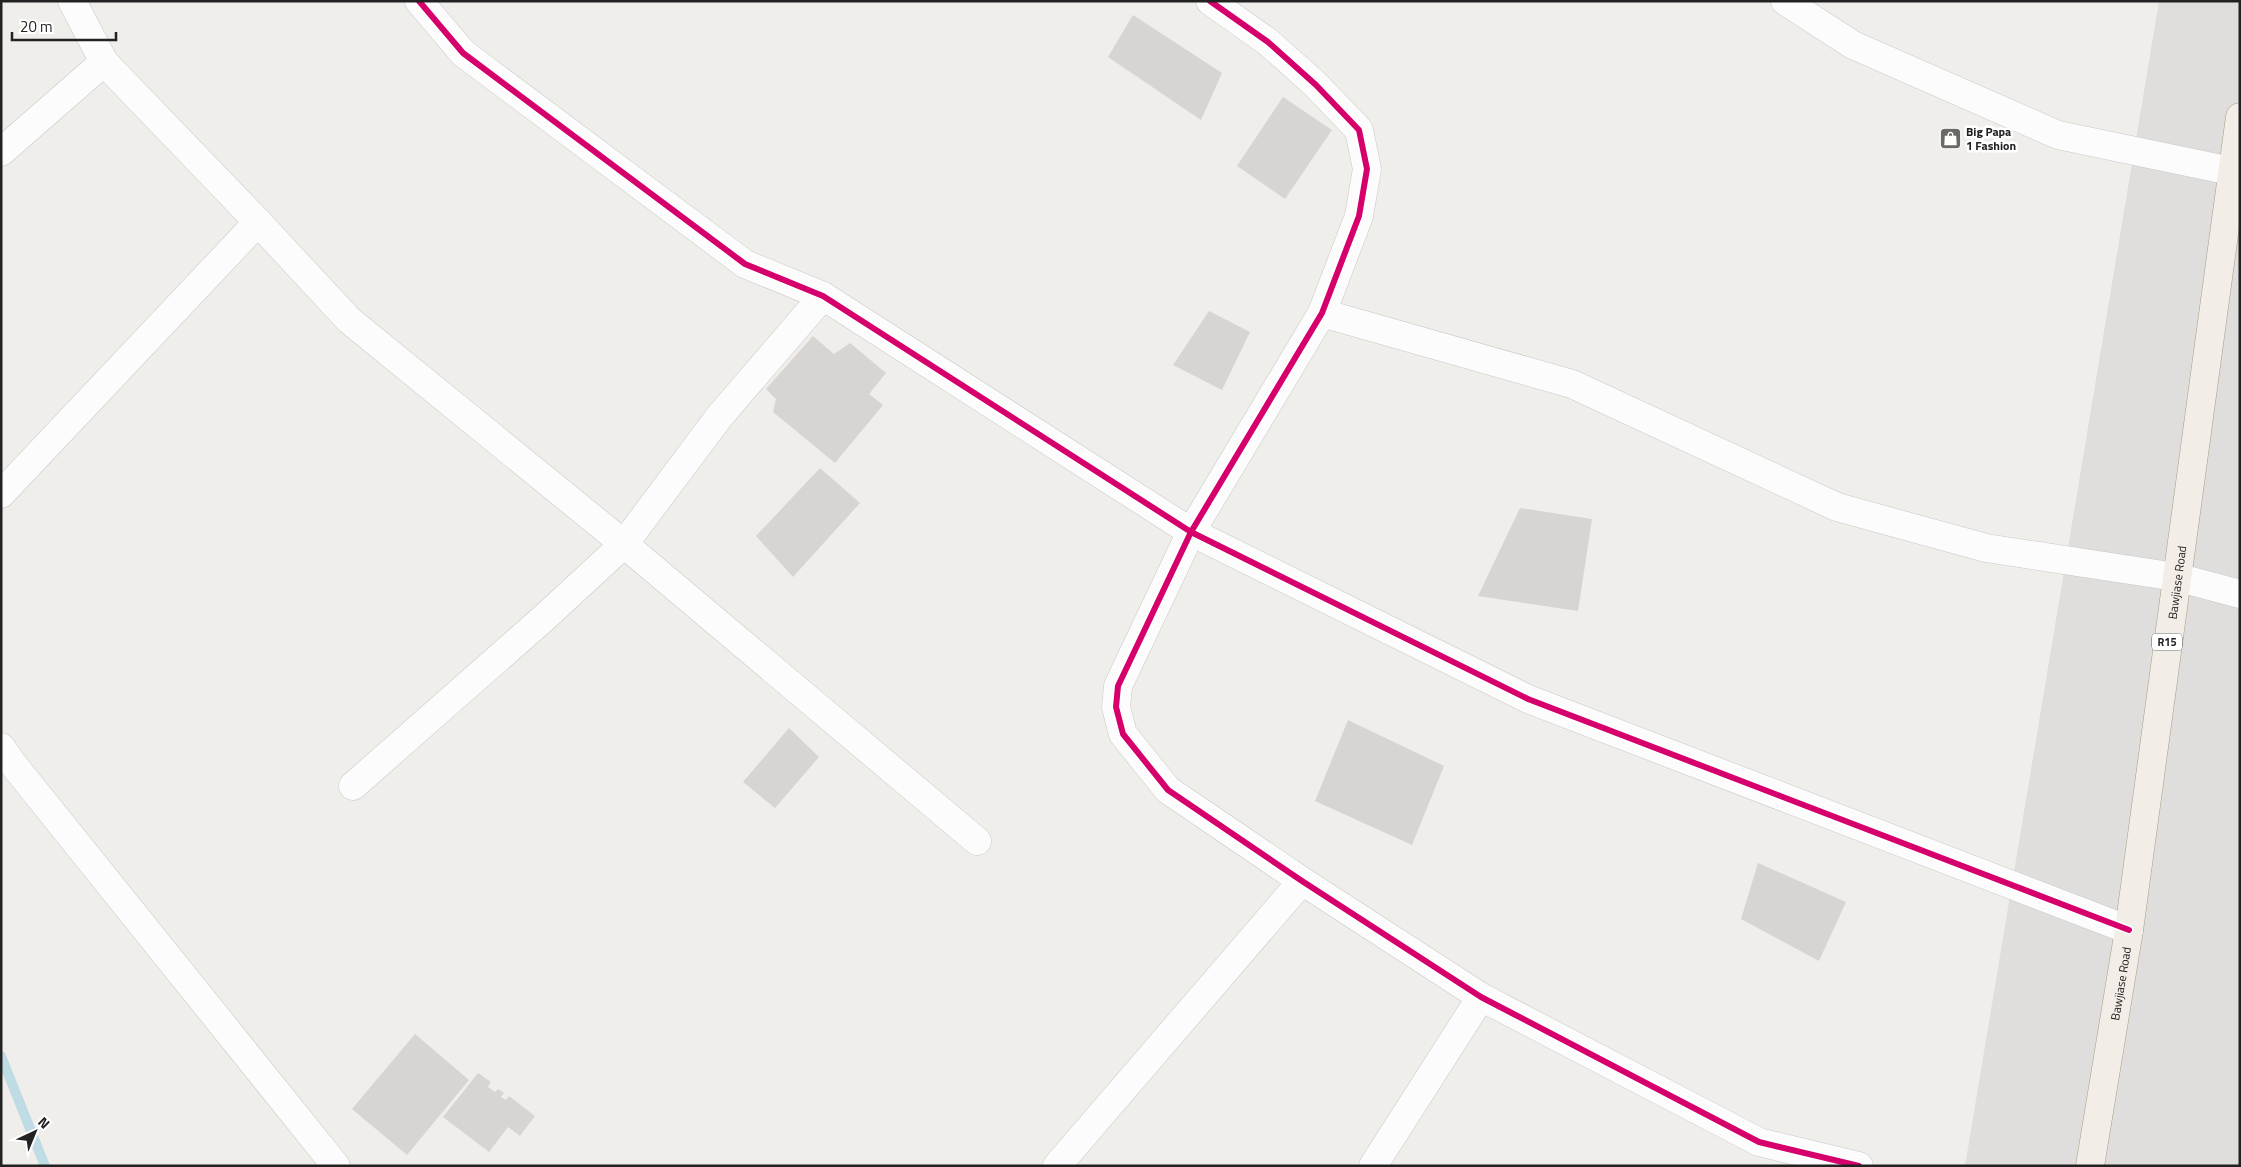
<svg xmlns="http://www.w3.org/2000/svg" width="2241" height="1167" font-family="'Titillium Web',sans-serif">
  <style>
    .residential { fill: #dfdedc }
    .lines { fill: none; stroke-linecap: round; stroke-linejoin: round }
    .stream { stroke: #bfdbe3; stroke-width: 10 }
    .building { fill: #d7d4d2 }
    .street-casing { stroke: #c9c8c7; stroke-width: 29 }
    .primary-casing { stroke: #a79c86; stroke-width: 29 }
    .street { stroke: #fdfcfc; stroke-width: 28 }
    .primary { stroke: #f3ede7; stroke-width: 28 }
    .cycleway-casing { stroke: #fff; stroke-width: 9 }
    .cycleway { stroke: #d6006c; stroke-width: 6 }
    .labels { text-anchor: middle; dominant-baseline: central; stroke-width: 5; stroke-linejoin: round; paint-order: stroke }
    .shield { fill: #fff; stroke: #646464; stroke-width: 1 }
    .shield-label { font-size: 11px; font-weight: bold; fill: #222 }
    .poi-label { font-size: 12px; font-weight: bold; fill: #222; stroke: #fff; text-anchor: start }
    .street-label { font-size: 12px; fill: #222; stroke: #fff }
  </style>
  <rect width="100%" height="100%" fill="#f0eeeb"/>
  <path class="residential" d="M 2159,1 L 2240,1 L 2240,1166 L 1965,1166 Z"/>
  <g class="lines">
    <path class="stream" d="M 1,1056 L 45,1166"/>
  </g>
  <g class="building">
    <path d="M 1133,15 L 1222,73 L 1201,120 L 1108,57 Z"/>
    <path d="M 1283,97 L 1332,130 L 1285,199 L 1237,166 Z"/>
    <path d="M 1209,311 L 1250,332 L 1222,390 L 1173,365 Z"/>
    <path d="M 813,336 L 834,354 L 850,343 L 886,373 L 869,394 L 883,405 L 835,463 L 773,412 L 776,399 L 766,389 Z"/>
    <path d="M 820,468 L 860,503 L 793,577 L 756,536 Z"/>
    <path d="M 1520,508 L 1592,519 L 1578,611 L 1478,596 Z"/>
    <path d="M 1348,720 L 1444,766 L 1412,845 L 1315,801 Z"/>
    <path d="M 789,728 L 819,757 L 775,808 L 743,782 Z"/>
    <path d="M 1758,863 L 1846,902 L 1819,961 L 1741,919 Z"/>
    <path d="M 415,1034 L 469,1080 L 407,1155 L 352,1109 Z"/>
    <path d="M 478,1073 L 491,1082 L 488,1087 L 495,1092 L 498,1089 L 504,1093 L 501,1097 L 506,1100 L 509,1096 L 535,1116 L 520,1136 L 508,1127 L 489,1152 L 443,1117 Z"/>
  </g>
  <g class="lines">
    <defs>
      <g id="street">
        <path d="M 72,1 L 104,62 L 258,222 L 349,320 L 624,544 L 977,841"/>
        <path d="M 419,1 L 463,53 L 745,264 L 823,296 L 1191,532 L 1528,699 L 2129,930"/>
        <path d="M 1210,1 L 1268,42 L 1316,85 L 1359,130 L 1367,169 L 1359,216 L 1322,313 L 1191,532 L 1118,686 L 1116,707 L 1123,734 L 1168,790 L 1302,881 L 1481,997 L 1759,1142 L 1859,1166"/>
        <path d="M 1785,1 L 1853,45 L 2058,135 L 2231,171"/>
        <path d="M 1,152 L 104,62"/>
        <path d="M 1322,313 L 1572,384 L 1837,507 L 1986,548 L 2176,577 L 2240,594"/>
        <path d="M 1,494 L 258,222"/>
        <path d="M 1,747 L 12,763 L 336,1166"/>
        <path d="M 353,786 L 545,617 L 624,544 L 719,417 L 823,296"/>
        <path d="M 1057,1166 L 1302,881"/>
        <path d="M 1373,1166 L 1481,997"/>
      </g>
      <g id="primary">
        <path id="s1" d="M 2090,1166 L 2129,930 L 2240,117"/>
      </g>
    </defs>
    <use href="#street" class="street-casing"/>
    <use href="#primary" class="primary-casing"/>
    <use href="#street" class="street"/>
    <use href="#primary" class="primary"/>
    <defs>
      <g id="cycleway">
        <path d="M 419,1 L 463,53 L 745,264 L 823,296 L 1191,532 L 1528,699 L 2129,930"/>
        <path d="M 1210,1 L 1268,42 L 1316,85 L 1359,130 L 1367,169 L 1359,216 L 1322,313 L 1191,532 L 1118,686 L 1116,707 L 1123,734 L 1168,790 L 1302,881 L 1481,997 L 1759,1142 L 1859,1166"/>
      </g>
    </defs>
    <use href="#cycleway" class="cycleway-casing"/>
    <use href="#cycleway" class="cycleway"/>
  </g>
  <defs>
    <symbol id="shop-square" viewBox="-11 -11 22 22"><rect x="-9" y="-9" width="18" height="18" rx="4" fill="#6a6968" stroke="#fff"/><path d="M-5-2.5h2.3a2.7 3.5 0 0 1 5.4 0H5L5.5 6h-11ZM-1.5-2.5h3a1.5 2.3 0 0 0-3 0Z" fill="#fff"/></symbol>
  </defs>
  <g fill-rule="evenodd">
    <use href="#shop-square" x="1938" y="126" width="25" height="25"/>
  </g>
  <g class="labels">
    <rect class="shield" x="2152" y="633.5" width="30" height="17" rx="4"/>
    <g class="shield-label">
      <text x="2167" y="642">R15</text>
    </g>
    <g class="poi-label">
      <text x="1966" y="131">Big Papa<tspan x="1966" dy="14">1 Fashion</tspan></text>
    </g>
    <g class="street-label">
      <text stroke="none"><textPath href="#s1" startOffset="590">Bawjiase Road</textPath></text>
      <text stroke="none"><textPath href="#s1" startOffset="185">Bawjiase Road</textPath></text>
    </g>
  </g>
  <rect width="2241" height="1167" fill="none" stroke="#222222" stroke-width="5"/>
  <g transform="translate(35 1132) rotate(44)" stroke="#ffffff" stroke-width="4" paint-order="stroke">
  <path d="M0-4L9 19L0 12L-9 19Z" fill="#222222"/>
  <text y="-8" font-size="14" font-weight="bold" text-anchor="middle" fill="#222222">N</text>
  </g>
  <path d="M12 32v8h104v-8" fill="none" stroke="#222222" stroke-width="2.5"/>
  <text x="20" y="32" font-size="15" fill="#222222" stroke="#ffffff" stroke-width="4" paint-order="stroke">20 m</text>
</svg>
